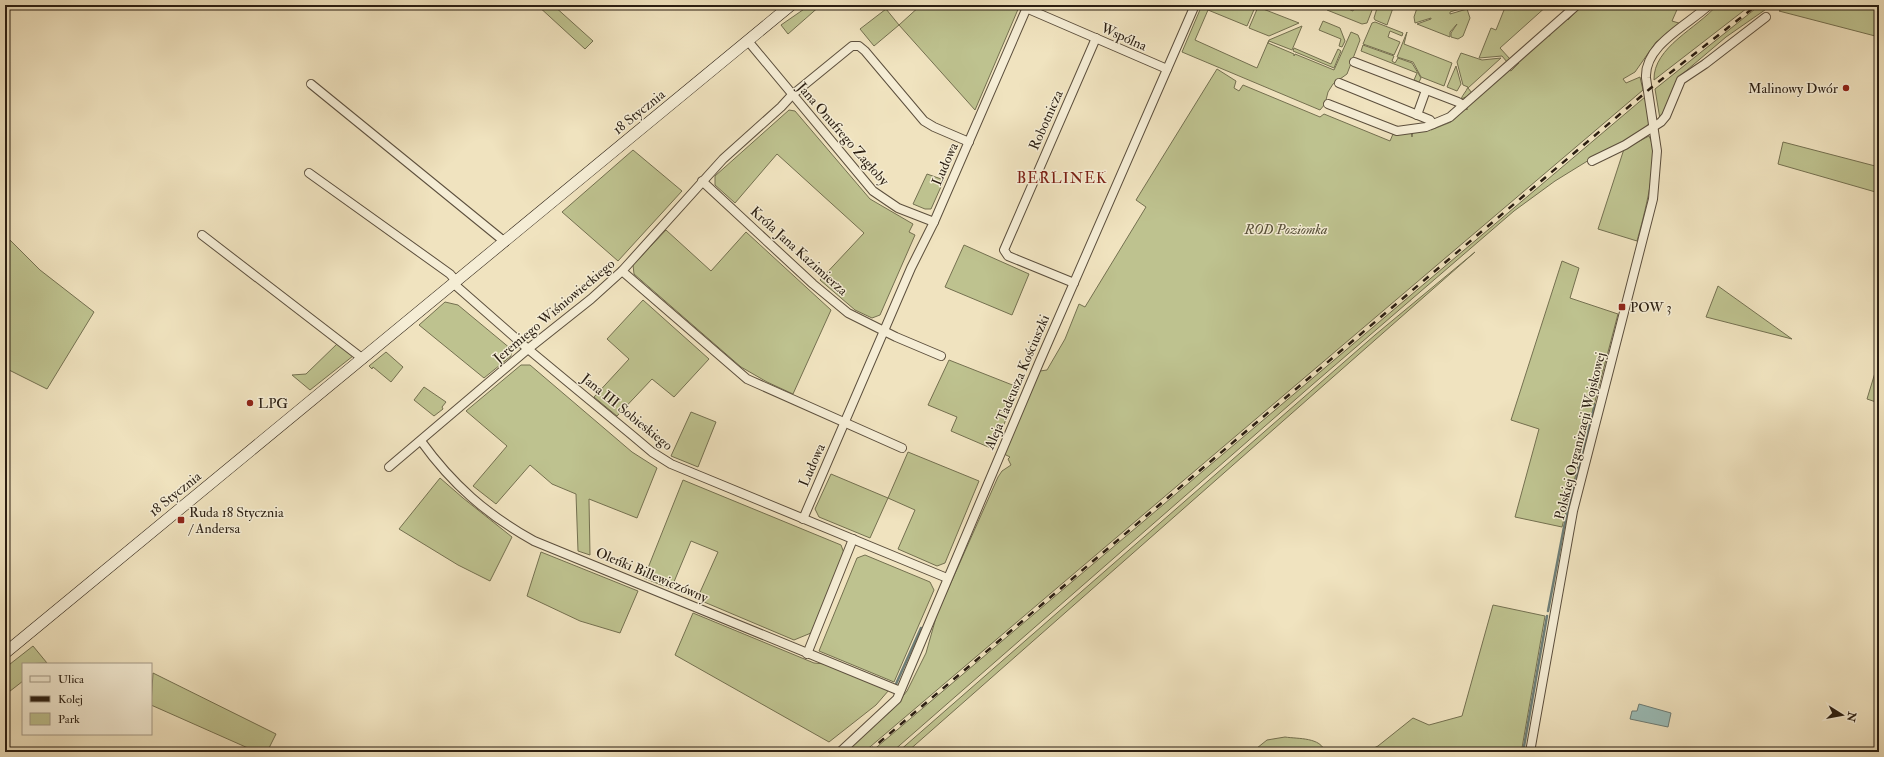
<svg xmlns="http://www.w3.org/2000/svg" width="1884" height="757" font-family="'IM FELL Double Pica',serif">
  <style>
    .green { fill: #bec28f; stroke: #747050 }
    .water { fill: #9bbdb8; stroke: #6e7d76 }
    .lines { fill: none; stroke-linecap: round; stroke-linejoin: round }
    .stream { stroke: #6e7d76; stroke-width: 2.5 }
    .street-casing { stroke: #5c4f3d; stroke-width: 10 }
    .secondary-casing { stroke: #2a1e12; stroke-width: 12 }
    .street { stroke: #f5edd5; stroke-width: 8 }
    .secondary { stroke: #f5edd5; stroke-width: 11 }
    .rail { stroke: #2a1e12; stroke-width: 2.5; stroke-dasharray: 7 7; stroke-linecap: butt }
    .poi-dot { fill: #8f2418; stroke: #f5edd5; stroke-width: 1.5 }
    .labels { text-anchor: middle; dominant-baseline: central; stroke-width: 3; stroke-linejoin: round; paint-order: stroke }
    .street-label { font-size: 14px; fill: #2a1e12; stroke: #f5edd5 }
    .poi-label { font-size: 14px; fill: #2a1e12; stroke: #f5edd5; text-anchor: start }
    .park-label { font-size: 14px; font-style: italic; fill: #564f38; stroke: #f5edd5 }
    .neighbourhood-label { font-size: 15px; letter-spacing: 1px; fill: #7a1f14; stroke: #f5edd5 }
  </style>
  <rect width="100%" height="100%" fill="#f0e3bf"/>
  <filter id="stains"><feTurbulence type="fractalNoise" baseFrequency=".005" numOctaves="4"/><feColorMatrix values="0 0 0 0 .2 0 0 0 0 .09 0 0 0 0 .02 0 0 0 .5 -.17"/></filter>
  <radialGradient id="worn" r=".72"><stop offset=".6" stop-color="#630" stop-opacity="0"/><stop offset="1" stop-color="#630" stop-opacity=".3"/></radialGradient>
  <g class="green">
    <path d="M 537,5 L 553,5 L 593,41 L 585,49 Z"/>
    <path d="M 810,5 L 821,5 L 788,34 L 781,25 Z"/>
    <path d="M 921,5 L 1018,5 L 1019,7 L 975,110 L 899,25 Z"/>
    <path d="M 1202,5 L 1256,5 L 1247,26 L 1208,10 L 1195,40 L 1257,68 L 1269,40 L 1302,26 L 1292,50 L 1269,41 L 1268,43 L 1294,54 L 1294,56 L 1295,54 L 1334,70 L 1351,32 L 1358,35 L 1360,40 L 1347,74 L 1333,84 L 1328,92 L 1325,104 L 1320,110 L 1182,52 Z"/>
    <path d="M 1329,5 L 1339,5 L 1353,11 L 1355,5 L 1374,5 L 1367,23 L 1362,24 L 1327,10 Z"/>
    <path d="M 1378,5 L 1394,5 L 1387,25 L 1375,20 L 1374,18 Z"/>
    <path d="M 1418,5 L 1457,5 L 1463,8 L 1450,12 L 1450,14 L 1467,9 L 1470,18 L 1463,36 L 1458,39 L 1451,37 L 1451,33 L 1457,24 L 1450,32 L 1450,37 L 1417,24 L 1431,19 L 1431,18 L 1415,23 L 1414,17 Z"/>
    <path d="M 1506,5 L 1548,5 L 1500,48 L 1510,59 L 1507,62 L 1502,56 L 1479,58 L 1491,28 L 1496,30 Z"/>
    <path d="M 1582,5 L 1679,5 L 1672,21 L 1682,24 L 1656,42 L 1635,72 L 1623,79 L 1626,83 L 1640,77 L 1643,90 L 864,752 L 842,752 L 892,710 L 907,691 L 926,653 L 937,614 L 998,477 L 1002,471 L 1011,465 L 1008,459 L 1010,457 L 1004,454 L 1040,371 L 1047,370 L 1065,339 L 1079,304 L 1085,307 L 1146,207 L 1136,200 L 1217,69 L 1236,81 L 1234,88 L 1239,91 L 1243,85 L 1320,117 L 1324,114 L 1390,141 L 1393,134 L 1411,132 L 1412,137 L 1413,131 L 1430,129 L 1431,130 L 1451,122 L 1466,108 L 1467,110 L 1467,107 L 1509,70 L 1511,71 L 1519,63 L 1518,62 L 1548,35 L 1550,36 L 1549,34 L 1567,19 L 1568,20 Z"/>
    <path d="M 1717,5 L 1751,5 L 1654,80 C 1653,47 1698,28 1717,5 Z"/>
    <path d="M 1760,5 L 1772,5 L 1726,37 L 1680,76 L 1660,119 L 1655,89 Z"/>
    <path d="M 1787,5 L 1865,5 L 1879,8 L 1879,37 L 1779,11 Z"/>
    <path d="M 1258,7 L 1299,23 L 1269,36 L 1249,28 Z"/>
    <path d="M 886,9 L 899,25 L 874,46 L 860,29 Z"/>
    <path d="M 1323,21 L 1340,28 L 1345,41 L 1342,47 L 1339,46 L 1341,39 L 1319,30 Z"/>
    <path d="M 1375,22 L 1403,33 L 1402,36 L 1390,31 L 1388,37 L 1400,42 L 1394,55 L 1363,44 L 1372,23 Z"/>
    <path d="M 1407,32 L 1404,44 L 1452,63 L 1444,86 L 1421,77 L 1413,62 L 1397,57 Z"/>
    <path d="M 1363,45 L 1394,56 L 1392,61 L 1395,63 L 1398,58 L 1412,63 L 1421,78 L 1419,82 L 1414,80 L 1417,73 L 1361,51 Z"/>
    <path d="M 1294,48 L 1331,64 L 1338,49 L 1341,51 L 1334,68 L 1293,51 Z"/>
    <path d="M 1461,53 L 1482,60 L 1501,58 L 1468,88 L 1472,93 L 1466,97 L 1461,99 C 1463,94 1466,92 1468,87 L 1463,85 L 1457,62 Z"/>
    <path d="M 1456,66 L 1461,84 L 1457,91 L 1447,87 Z"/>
    <path d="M 1645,97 L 1649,123 L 1648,125 L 1627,140 L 1602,152 L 1555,181 L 1514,211 L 1312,385 L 892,752 L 871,752 Z"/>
    <path d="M 789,110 L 795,111 L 870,199 L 913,224 L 909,232 L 915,235 L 880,315 L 872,318 L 855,310 L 820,280 L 864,233 L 777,154 L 735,203 L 715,185 L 715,176 Z"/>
    <path d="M 1649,136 C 1661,155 1643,219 1637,241 L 1598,229 L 1624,149 Z"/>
    <path d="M 1783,142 L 1879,167 L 1879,193 L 1778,164 Z"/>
    <path d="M 633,150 L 682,191 L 618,261 L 562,212 Z"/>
    <path d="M 927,174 L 944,180 L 931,209 L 925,209 L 913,204 Z"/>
    <path d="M 666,230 L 711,271 L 746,232 L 831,310 L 793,394 L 767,382 L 741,367 L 634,274 L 633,265 Z"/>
    <path d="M 5,235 L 40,270 L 94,312 L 47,389 L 5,368 Z"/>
    <path d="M 964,245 L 1029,274 L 1012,315 L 945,287 Z"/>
    <path d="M 1475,252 L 907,752 L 898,752 L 1375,335 Z"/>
    <path d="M 1562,261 L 1579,268 L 1570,298 L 1618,314 L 1562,527 L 1515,517 L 1539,429 L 1511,420 Z"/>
    <path d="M 1718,286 L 1792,339 L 1706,317 Z"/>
    <path d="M 643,300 L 709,359 L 674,397 L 652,379 L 617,416 L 594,397 L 629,359 L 607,339 Z"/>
    <path d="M 445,302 L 458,305 L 511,349 L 511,356 L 484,378 L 419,325 Z"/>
    <path d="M 338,343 L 353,356 L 310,390 L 292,375 L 306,374 Z"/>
    <path d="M 386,352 L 403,367 L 391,382 L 373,367 L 372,369 L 369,366 Z"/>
    <path d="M 949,360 L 1020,388 L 993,449 L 951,431 L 957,417 L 928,405 Z"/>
    <path d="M 1878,363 L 1879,363 L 1879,403 L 1867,399 Z"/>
    <path d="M 521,365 L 530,365 L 632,452 L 657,468 L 637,518 L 589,499 L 590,555 L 578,551 L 576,494 L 552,484 L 530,465 L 496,504 L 473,486 L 507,446 L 466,411 Z"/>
    <path d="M 424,387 L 446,402 L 442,407 L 443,409 L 434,416 L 414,400 Z"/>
    <path d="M 691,412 L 716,422 L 698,467 L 671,456 Z"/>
    <path d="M 908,452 L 979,481 L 945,563 L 937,566 L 898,549 L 915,510 L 888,498 L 870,538 L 819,517 L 815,509 L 831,474 L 888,498 Z"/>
    <path d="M 440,478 L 463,498 L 512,537 L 490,581 L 458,565 L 399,529 Z"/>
    <path d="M 683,480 L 841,545 L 844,553 L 811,633 L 794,640 L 697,599 L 718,552 L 691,541 L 671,589 L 644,578 Z"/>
    <path d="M 541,552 L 638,591 L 620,633 L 580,621 L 527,596 Z"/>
    <path d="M 865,555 L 930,582 L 934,590 L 894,682 L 819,651 L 857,558 Z"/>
    <path d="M 1493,605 L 1545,616 L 1522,748 L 1526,749 L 1526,752 L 1366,752 L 1378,746 L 1413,718 L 1429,725 L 1462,716 Z"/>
    <path d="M 693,613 L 814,663 L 826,664 L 889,690 L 876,705 L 829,742 L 675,655 Z"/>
    <path d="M 33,646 L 47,663 L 23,664 L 23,681 L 5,695 L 5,668 Z"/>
    <path d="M 153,673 L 276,734 L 267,752 L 257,752 L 151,705 Z"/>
    <path d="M 1285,737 C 1298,739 1321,737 1325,752 L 1252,752 L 1267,740 Z"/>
  </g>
  <path class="water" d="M 1639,704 L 1671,713 L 1668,727 L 1630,719 L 1632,711 L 1637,711 Z"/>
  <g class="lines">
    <g class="stream">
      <path d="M 1548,611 L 1564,527 L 1595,405"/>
      <path d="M 896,684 L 921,628"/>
      <path d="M 1523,752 L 1547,616"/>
    </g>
    <defs>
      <g id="street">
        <path d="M 1026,8 L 1167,69"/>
        <path d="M 748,41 L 873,191 L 898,208 L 934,222"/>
        <path d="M 1354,62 L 1458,102 L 1463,105"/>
        <path d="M 1339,83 L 1430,120 L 1433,124"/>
        <path d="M 311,84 L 505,242"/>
        <path d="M 1328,104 L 1397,131 L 1426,127 L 1450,117 L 1577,5"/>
        <path d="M 1417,115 L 1426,90"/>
        <path d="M 1592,161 L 1625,145 L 1661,122 L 1666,116 L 1681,80 L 1705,64 L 1766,17"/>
        <path d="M 309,173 L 450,274 L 457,282"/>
        <path d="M 702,181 L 813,284 L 848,313 L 896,337 L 941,356"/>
        <path d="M 202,235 L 363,359"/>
        <path d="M 622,271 L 747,379 L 902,448"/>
        <path d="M 1074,283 L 1008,256 L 1004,250 L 1096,38"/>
        <path d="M 454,284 L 528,349 L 633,436 L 652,452 L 671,464 L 947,578"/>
        <path d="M 421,441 C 452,484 487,515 534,541 L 900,691"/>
        <path d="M 389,467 L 528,349 L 591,299 L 622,271 L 723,159 L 781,107 L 792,95 L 852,46 L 859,46 L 865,51 L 924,121 L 934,127 L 969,142"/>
        <path d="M 803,519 L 911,268 L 934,222 L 1028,5"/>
        <path d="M 807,654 L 853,539"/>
        <path d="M 840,752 L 897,699 L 1039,363 L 1195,5"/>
        <path d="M 1530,752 L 1573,511 L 1653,199 L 1657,151 L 1646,78 C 1644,45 1688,25 1709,5"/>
      </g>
      <path id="secondary" d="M 5,653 L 791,5"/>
    </defs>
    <use href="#street" class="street-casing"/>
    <use href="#secondary" class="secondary-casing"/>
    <use href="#street" class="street"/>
    <use href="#secondary" class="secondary"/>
    <path class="rail" d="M 868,752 L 1652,87 L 1757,5"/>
  </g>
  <g class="poi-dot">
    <circle cx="1846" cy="88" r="4"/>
    <rect x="1618" y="303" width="8" height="8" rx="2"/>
    <circle cx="250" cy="403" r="4"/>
    <rect x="177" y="516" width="8" height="8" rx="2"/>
  </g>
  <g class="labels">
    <g class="street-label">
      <text transform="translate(1124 37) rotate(24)">Wspólna</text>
      <text transform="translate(639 112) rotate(-39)">18 Stycznia</text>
      <text transform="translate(1046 120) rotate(-66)">Robotnicza</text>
      <text transform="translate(843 134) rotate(49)">Jana Onufrego Zagłoby</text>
      <text transform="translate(945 164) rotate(-66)">Ludowa</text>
      <text transform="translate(799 251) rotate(42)">Króla Jana Kazimierza</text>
      <text transform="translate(554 311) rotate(-40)">Jeremiego Wiśniowieckiego</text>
      <text transform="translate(1017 382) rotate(-67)">Aleja Tadeusza Kościuszki</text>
      <text transform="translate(627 412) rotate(39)">Jana III Sobieskiego</text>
      <text transform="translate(1580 436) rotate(-76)">Polskiej Organizacji Wojskowej</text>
      <text transform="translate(812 465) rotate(-66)">Ludowa</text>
      <text transform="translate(175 494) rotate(-39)">18 Stycznia</text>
      <text transform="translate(652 575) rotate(23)">Oleńki Billewiczówny</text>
    </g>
    <g class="poi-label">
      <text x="1838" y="88" text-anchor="end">Malinowy Dwór</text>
      <text x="1630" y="307">POW 3</text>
      <text x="258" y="403">LPG</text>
      <text x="189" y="512">Ruda 18 Stycznia<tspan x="189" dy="16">/ Andersa</tspan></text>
    </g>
    <g class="park-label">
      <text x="1286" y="229">ROD Poziomka</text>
    </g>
    <g class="neighbourhood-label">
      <text x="1062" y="178">BERLINEK</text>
    </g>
  </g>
  <rect width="1884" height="757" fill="none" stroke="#f0e3bf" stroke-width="20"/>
  <rect x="6" y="6" width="1872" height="745" fill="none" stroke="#2a1e12" stroke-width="2"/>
  <rect x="10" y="10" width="1864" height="737" fill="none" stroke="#2a1e12"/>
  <rect x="22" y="663" width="130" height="72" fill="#f5edd5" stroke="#a49a87"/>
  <rect x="30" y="676" width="20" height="6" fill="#f5edd5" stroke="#a49a87"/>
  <text x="58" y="683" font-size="12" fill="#2a1e12">Ulica</text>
  <rect x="30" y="696" width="20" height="6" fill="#2a1e12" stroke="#a49a87"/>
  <text x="58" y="703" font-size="12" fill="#2a1e12">Kolej</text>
  <rect x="30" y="713" width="20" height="12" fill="#bec28f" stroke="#a49a87"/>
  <text x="58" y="723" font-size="12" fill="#2a1e12">Park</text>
  <g transform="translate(1842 715) rotate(101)" stroke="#f5edd5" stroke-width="3" paint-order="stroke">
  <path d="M0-3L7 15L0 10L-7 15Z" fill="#2a1e12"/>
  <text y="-6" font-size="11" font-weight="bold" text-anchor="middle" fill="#2a1e12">N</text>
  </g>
  <rect width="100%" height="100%" filter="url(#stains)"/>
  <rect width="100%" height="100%" fill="url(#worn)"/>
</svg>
